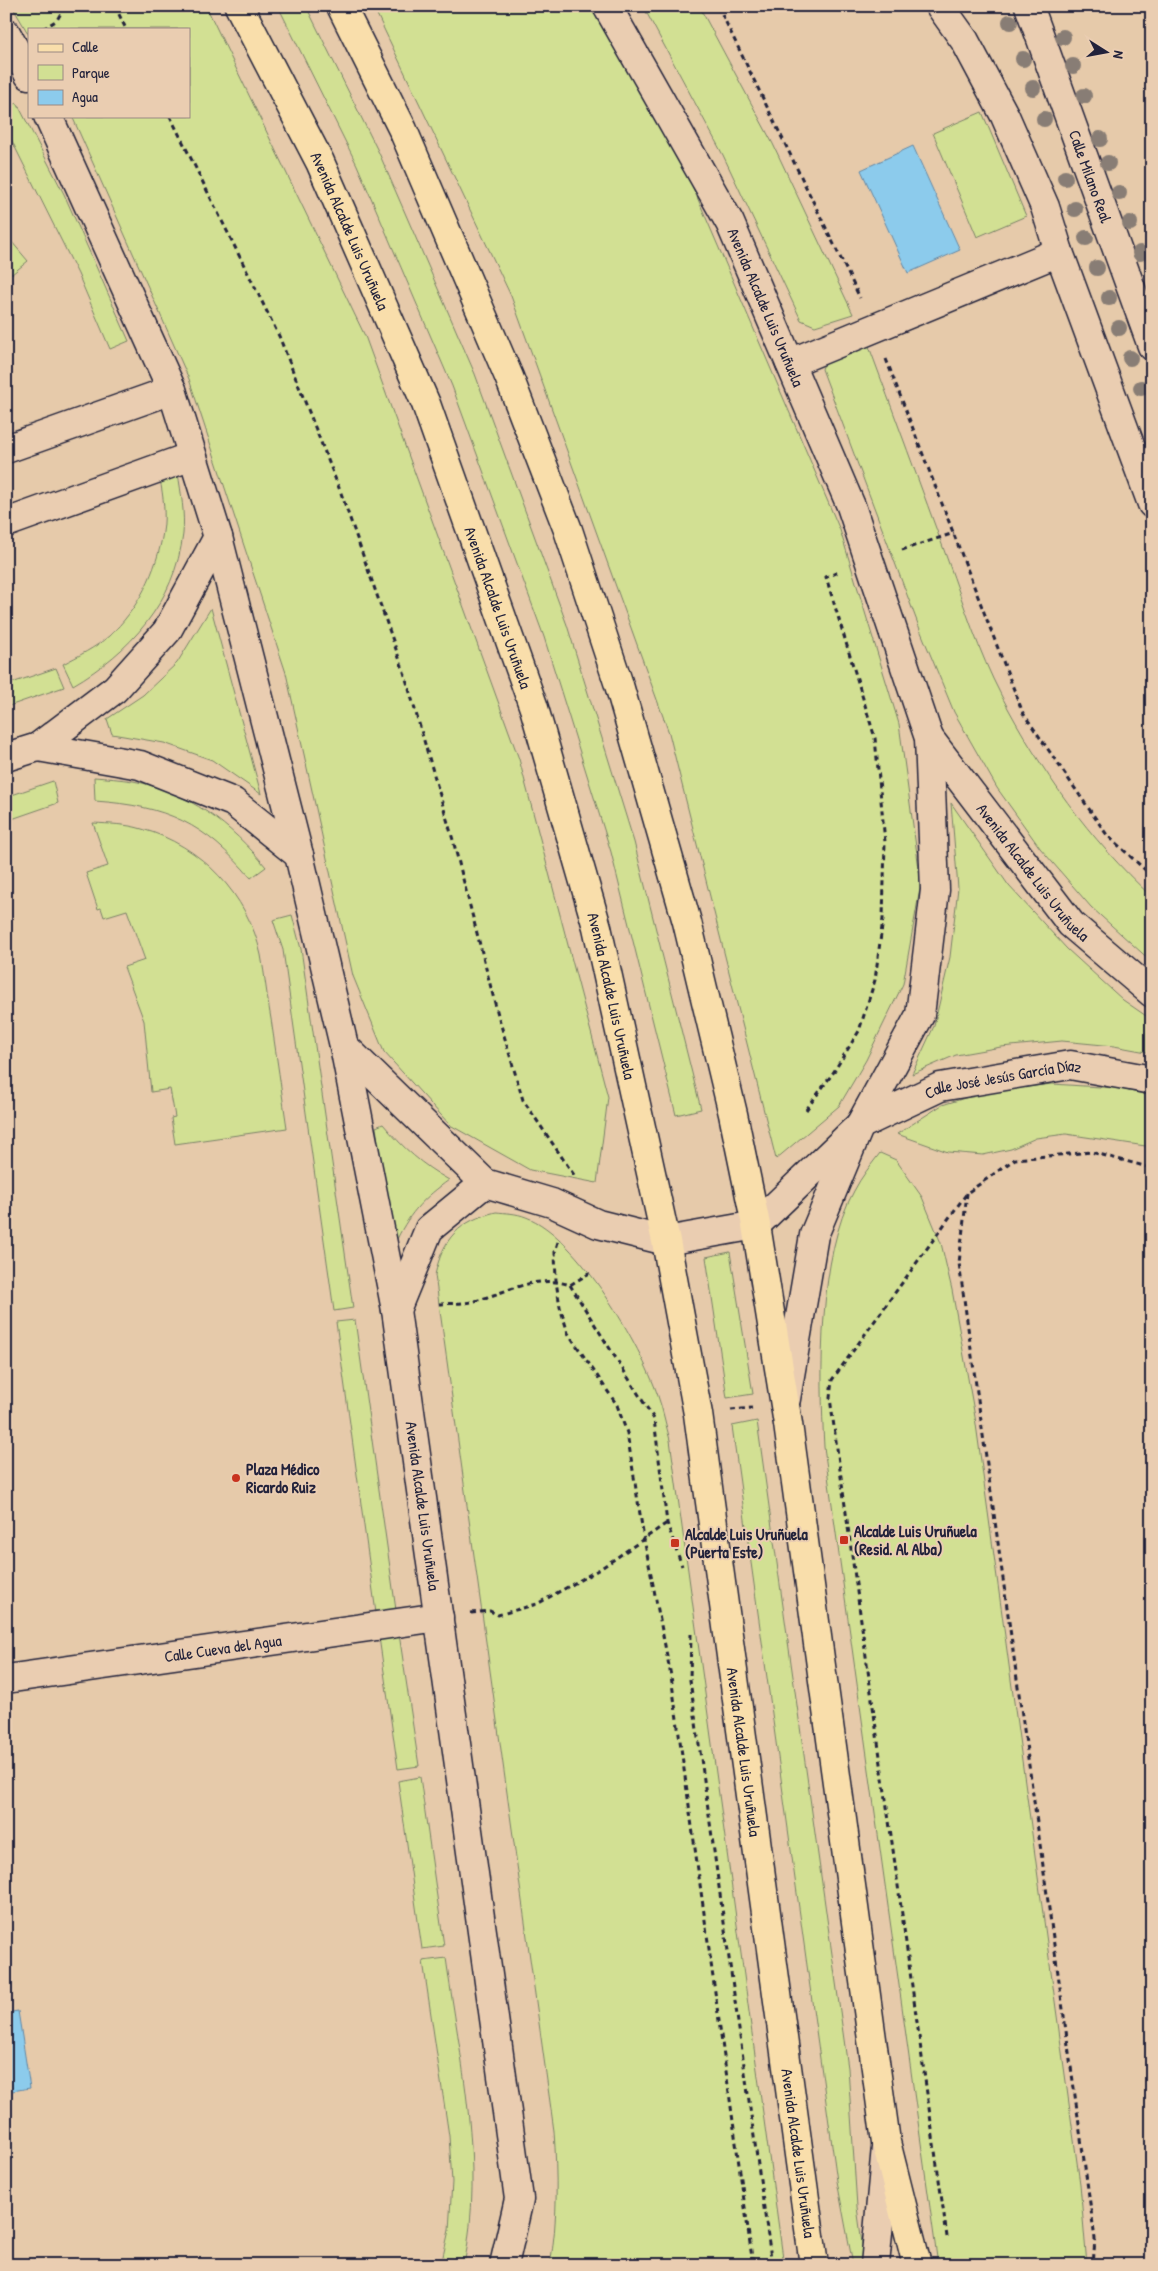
<svg xmlns="http://www.w3.org/2000/svg" width="1158" height="2271" font-family="'Patrick Hand',sans-serif">
  <style>
    .green { fill: #d2e093; stroke: #7a8167 }
    .water { fill: #8ccbec; stroke: #6287a5 }
    .lines { fill: none; stroke-linecap: round; stroke-linejoin: round }
    .minor-casing { stroke: #22223b; stroke-width: 31 }
    .major-casing { stroke: #22223b; stroke-width: 31 }
    .path { stroke: #22223b; stroke-width: 3; stroke-dasharray: 5 4; stroke-linecap: butt }
    .minor { stroke: #eacdb1; stroke-width: 28 }
    .major { stroke: #f9deab; stroke-width: 28 }
    .tree { fill: #887d74 }
    .poi-dot { fill: #c8321e; stroke: #eacdb1; stroke-width: 2 }
    .labels { text-anchor: middle; dominant-baseline: central; stroke-width: 4; stroke-linejoin: round; paint-order: stroke }
    .street-label { font-size: 16px; fill: #22223b; stroke: #eacdb1 }
    .poi-label { font-size: 16px; font-weight: bold; fill: #22223b; stroke: #eacdb1; text-anchor: start }
  </style>
  <rect width="100%" height="100%" fill="#e6caaa"/>
  <filter id="ink" filterUnits="userSpaceOnUse"><feTurbulence type="fractalNoise" baseFrequency=".02" numOctaves="2"/><feDisplacementMap in="SourceGraphic" scale="10" xChannelSelector="R" yChannelSelector="G"/><feConvolveMatrix kernelMatrix="1 2 1 2 8 2 1 2 1" color-interpolation-filters="sRGB"/></filter>
  <g filter="url(#ink)">
    <g class="green">
      <path d="M 12,6 L 206,6 L 365,336 L 519,759 L 608,1097 L 597,1183 L 530,1170 L 450,1125 L 384,1052 L 353,976 L 286,673 L 189,379 L 72,116 L 189,116 L 189,29 L 29,29 L 29,35 Z"/>
      <path d="M 278,6 L 306,6 L 379,153 L 475,374 L 567,625 L 634,842 L 701,1109 L 676,1115 L 611,852 L 544,637 L 452,386 L 357,165 Z"/>
      <path d="M 373,6 L 590,6 L 685,169 L 840,530 L 899,724 L 921,883 L 903,984 L 866,1060 L 839,1106 L 776,1159 L 669,733 L 511,296 Z"/>
      <path d="M 643,6 L 699,6 L 773,144 L 853,314 L 815,326 L 801,320 L 723,155 Z"/>
      <path d="M 17,103 L 64,194 L 129,341 L 110,349 L 78,274 L 6,129 L 6,108 Z"/>
      <path d="M 982,112 L 1026,216 L 977,237 L 933,133 Z"/>
      <path d="M 6,235 L 28,261 L 12,274 L 6,267 Z"/>
      <path d="M 867,341 C 894,414 921,487 948,561 C 964,605 979,653 1001,695 C 1040,770 1089,839 1152,897 L 1152,962 L 1091,907 L 1040,848 L 997,788 L 954,712 L 921,632 L 822,369 L 828,354 Z"/>
      <path d="M 178,473 C 181,493 185,514 183,534 C 175,602 130,652 73,685 L 63,664 C 78,656 95,648 109,636 C 138,610 157,570 163,532 C 166,515 163,496 160,479 Z"/>
      <path d="M 211,608 L 261,794 L 212,760 L 164,743 L 112,734 L 107,719 L 143,695 L 177,663 Z"/>
      <path d="M 56,668 L 64,687 L 6,707 L 6,685 Z"/>
      <path d="M 94,777 C 107,778 120,779 133,781 C 187,791 232,825 266,867 L 251,878 C 204,823 167,806 95,801 Z"/>
      <path d="M 53,781 L 58,803 L 6,821 L 6,797 Z"/>
      <path d="M 951,803 L 1009,886 L 1067,949 L 1123,1000 L 1152,1020 L 1152,1053 L 1114,1046 L 1062,1041 L 1001,1047 L 956,1055 L 912,1074 L 934,1026 L 950,957 L 958,888 Z"/>
      <path d="M 93,823 C 110,824 126,824 142,829 C 201,845 248,895 261,955 C 265,976 267,998 271,1019 C 276,1055 282,1092 287,1128 L 175,1144 L 171,1118 L 175,1117 L 170,1089 L 151,1092 L 144,1021 L 124,967 L 145,960 L 127,910 L 104,917 L 101,908 L 98,909 L 86,873 L 108,866 Z"/>
      <path d="M 292,915 L 301,949 L 353,1308 L 334,1311 L 283,950 L 273,920 Z"/>
      <path d="M 1052,1084 L 1116,1088 L 1152,1096 L 1152,1147 L 1066,1134 L 1036,1138 L 1011,1149 L 983,1155 L 948,1152 L 897,1134 L 942,1105 L 985,1092 Z"/>
      <path d="M 383,1124 C 403,1148 422,1165 449,1180 C 424,1198 411,1211 397,1239 L 391,1238 L 376,1127 Z"/>
      <path d="M 880,1153 L 896,1160 L 922,1197 L 941,1243 L 952,1290 L 975,1417 L 1080,2184 L 1087,2265 L 938,2265 L 824,1447 C 820,1374 818,1255 854,1191 C 861,1177 871,1165 880,1153 Z"/>
      <path d="M 496,1212 C 506,1213 516,1213 526,1217 C 578,1236 641,1346 658,1396 C 663,1410 666,1426 670,1440 L 784,2265 L 550,2265 C 558,2220 557,2176 554,2131 L 435,1275 C 443,1238 459,1221 496,1212 Z"/>
      <path d="M 730,1252 L 753,1394 L 727,1398 L 706,1257 Z"/>
      <path d="M 355,1320 L 396,1610 L 376,1613 L 336,1322 Z"/>
      <path d="M 757,1421 L 848,2068 L 857,2207 L 865,2265 L 853,2265 L 837,2181 L 732,1426 Z"/>
      <path d="M 399,1634 L 419,1766 L 398,1769 L 379,1637 Z"/>
      <path d="M 420,1777 L 444,1946 L 422,1949 L 398,1781 Z"/>
      <path d="M 446,1958 C 460,2059 485,2163 464,2265 L 441,2265 L 449,2230 L 452,2182 L 449,2136 L 423,1961 Z"/>
    </g>
    <g class="water">
      <path d="M 913,146 L 960,250 L 908,273 L 861,170 Z"/>
      <path d="M 18,2011 L 30,2088 L 6,2092 L 6,2013 Z"/>
    </g>
    <g class="lines">
      <defs>
        <g id="minor">
          <path id="s1" d="M 607,6 L 730,223 L 851,506 L 929,738 L 935,890 L 920,1015 L 860,1125 L 814,1235 L 786,1399"/>
          <path d="M 940,6 L 965,41 L 1005,116 L 1045,207 L 1059,252 L 1152,504"/>
          <path id="s2" d="M 1029,6 L 1152,346"/>
          <path d="M 6,33 L 29,75"/>
          <path id="s3" d="M 48,116 L 172,390 L 218,537 L 299,855 L 344,1046 L 396,1310 L 519,2199 L 504,2265"/>
          <path d="M 790,363 L 1059,252"/>
          <path d="M 6,449 L 172,390"/>
          <path d="M 6,523 L 192,456"/>
          <path id="s4" d="M 929,738 L 1071,924 L 1152,993"/>
          <path d="M 38,747 L 140,765 L 233,802 L 299,855"/>
          <path d="M 6,757 L 38,747 L 115,689 L 167,631 L 218,537"/>
          <path id="s5" d="M 344,1046 L 485,1183 L 552,1203 L 598,1224 L 666,1241 L 756,1225 L 860,1125 L 940,1087 L 1070,1065 L 1152,1080"/>
          <path d="M 396,1310 L 429,1229 L 485,1183"/>
          <path id="s6" d="M 6,1679 L 439,1617"/>
          <path d="M 875,2265 L 886,2147"/>
        </g>
        <g id="major">
          <path id="s7" d="M 239,6 L 320,162 L 426,404 L 534,708 L 597,927 L 666,1241 L 698,1414 L 814,2265"/>
          <path d="M 341,6 L 403,130 L 509,377 L 568,530 L 619,685 L 687,922 L 733,1114 L 756,1225 L 788,1424 L 886,2142 L 917,2265"/>
        </g>
      </defs>
      <use href="#minor" class="minor-casing"/>
      <use href="#major" class="major-casing"/>
      <g class="path">
        <path d="M 115,6 L 126,29"/>
        <path d="M 718,6 L 860,298"/>
        <path d="M 43,29 L 57,20 L 65,6"/>
        <path d="M 170,116 L 279,336 L 341,493 L 404,672 L 453,840 L 498,1015 L 523,1100 L 574,1175"/>
        <path d="M 886,359 L 1023,713 L 1107,835 L 1152,876"/>
        <path d="M 902,550 L 954,533"/>
        <path d="M 806,1110 L 833,1073 L 859,1031 L 875,980 L 883,919 L 885,842 L 875,738 L 826,577 L 839,572"/>
        <path d="M 967,1193 L 959,1263 L 1095,2239 L 1093,2265"/>
        <path d="M 558,1242 L 555,1252 L 556,1281 L 560,1307 L 568,1333 L 617,1405 L 627,1433 L 644,1539 L 671,1676 L 753,2265"/>
        <path d="M 570,1285 L 654,1419 L 667,1523 L 682,1566"/>
        <path d="M 439,1304 C 451,1303 464,1304 475,1301 C 507,1292 536,1274 570,1285 L 588,1274 L 588,1272"/>
        <path d="M 731,1410 L 752,1408"/>
        <path d="M 471,1613 L 490,1611 L 498,1615 L 537,1604 L 600,1569 L 667,1523"/>
        <path d="M 691,1634 L 690,1680 L 772,2265"/>
        <path d="M 947,2237 L 830,1398 L 832,1380 L 967,1193 L 1015,1159 L 1091,1152 L 1152,1168"/>
      </g>
      <use href="#minor" class="minor"/>
      <use href="#major" class="major"/>
    </g>
    <g class="tree">
      <circle cx="1010" cy="22" r="8"/>
      <circle cx="1063" cy="37" r="8"/>
      <circle cx="1023" cy="59" r="8"/>
      <circle cx="1073" cy="66" r="8"/>
      <circle cx="1033" cy="88" r="8"/>
      <circle cx="1084" cy="96" r="8"/>
      <circle cx="1044" cy="119" r="8"/>
      <circle cx="1100" cy="139" r="8"/>
      <circle cx="1108" cy="163" r="8"/>
      <circle cx="1065" cy="178" r="8"/>
      <circle cx="1119" cy="193" r="8"/>
      <circle cx="1075" cy="209" r="8"/>
      <circle cx="1130" cy="223" r="8"/>
      <circle cx="1086" cy="238" r="8"/>
      <circle cx="1140" cy="253" r="8"/>
      <circle cx="1097" cy="268" r="8"/>
      <circle cx="1109" cy="298" r="8"/>
      <circle cx="1119" cy="328" r="8"/>
      <circle cx="1130" cy="358" r="8"/>
      <circle cx="1141" cy="388" r="8"/>
    </g>
  </g>
  <g class="poi-dot">
    <circle cx="236" cy="1478" r="5"/>
    <rect x="839" y="1535" width="10" height="10" rx="2.5"/>
    <rect x="670" y="1538" width="10" height="10" rx="2.5"/>
  </g>
  <g class="labels">
    <g class="street-label">
      <text stroke="none"><textPath href="#s2" startOffset="181">Calle Milano Real</textPath></text>
      <text stroke="none"><textPath href="#s7" startOffset="251">Avenida Alcalde Luis Uruñuela</textPath></text>
      <text stroke="none"><textPath href="#s1" startOffset="341">Avenida Alcalde Luis Uruñuela</textPath></text>
      <text stroke="none"><textPath href="#s7" startOffset="656">Avenida Alcalde Luis Uruñuela</textPath></text>
      <text stroke="none"><textPath href="#s4" startOffset="170">Avenida Alcalde Luis Uruñuela</textPath></text>
      <text stroke="none"><textPath href="#s7" startOffset="1061">Avenida Alcalde Luis Uruñuela</textPath></text>
      <text stroke="none"><textPath href="#s5" startOffset="775">Calle José Jesús García Díaz</textPath></text>
      <text stroke="none"><textPath href="#s3" startOffset="1446">Avenida Alcalde Luis Uruñuela</textPath></text>
      <text stroke="none"><textPath href="#s6" startOffset="219">Calle Cueva del Agua</textPath></text>
      <text stroke="none"><textPath href="#s7" startOffset="1829">Avenida Alcalde Luis Uruñuela</textPath></text>
      <text stroke="none"><textPath href="#s7" startOffset="2234">Avenida Alcalde Luis Uruñuela</textPath></text>
    </g>
    <g class="poi-label">
      <text x="246" y="1469">Plaza Médico<tspan x="246" dy="18">Ricardo Ruiz</tspan></text>
      <text x="854" y="1531">Alcalde Luis Uruñuela<tspan x="854" dy="18">(Resid. Al Alba)</tspan></text>
      <text x="685" y="1534">Alcalde Luis Uruñuela<tspan x="685" dy="18">(Puerta Este)</tspan></text>
    </g>
  </g>
  <rect width="1158" height="2271" fill="none" stroke="#eacdb1" stroke-width="25"/>
  <rect x="12" y="12" width="1133" height="2246" fill="none" stroke="#22223b" stroke-width="2" filter="url(#ink)"/>
  <rect x="28" y="28" width="162" height="90" fill="#eacdb1" stroke="#9a8982"/>
  <rect x="38" y="44" width="25" height="8" fill="#f9deab" stroke="#9a8982"/>
  <text x="72" y="52" font-size="15" fill="#22223b">Calle</text>
  <rect x="38" y="65" width="25" height="15" fill="#d2e093" stroke="#9a8982"/>
  <text x="72" y="78" font-size="15" fill="#22223b">Parque</text>
  <rect x="38" y="90" width="25" height="15" fill="#8ccbec" stroke="#9a8982"/>
  <text x="72" y="102" font-size="15" fill="#22223b">Agua</text>
  <g transform="translate(1106 52) rotate(101)" stroke="#eacdb1" stroke-width="4" paint-order="stroke">
  <path d="M0-4L9 19L0 12L-9 19Z" fill="#22223b"/>
  <text y="-8" font-size="14" font-weight="bold" text-anchor="middle" fill="#22223b">N</text>
  </g>
</svg>
